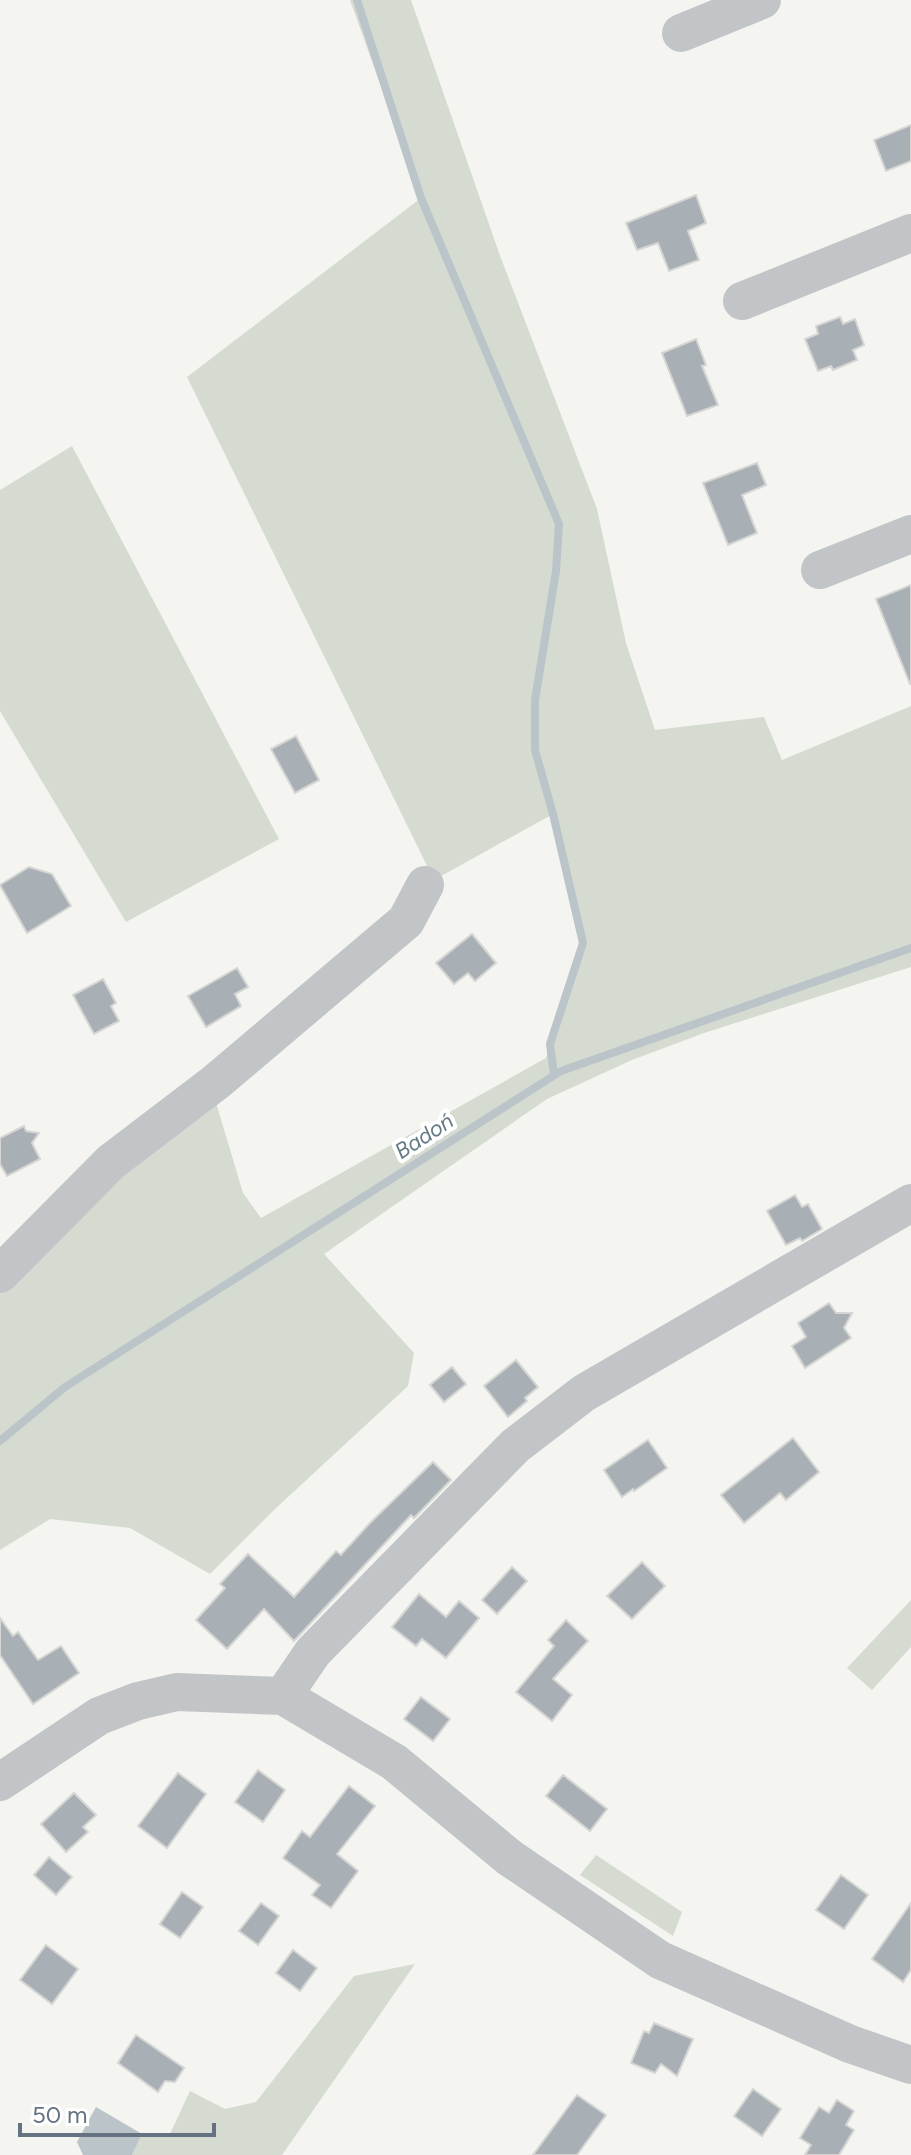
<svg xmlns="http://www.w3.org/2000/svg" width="911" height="2155" font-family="Figtree,sans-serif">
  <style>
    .green { fill: #d5dbd1 }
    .water { fill: #bac4c9 }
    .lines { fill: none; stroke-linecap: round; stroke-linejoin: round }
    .stream { stroke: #bac4c9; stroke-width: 8 }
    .building { fill: #a8afb5; stroke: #d5d5d3; stroke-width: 2 }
    .minor { stroke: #c2c5c8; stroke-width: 38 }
    .labels { text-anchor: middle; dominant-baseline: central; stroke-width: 8; stroke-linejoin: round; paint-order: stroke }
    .water-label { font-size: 22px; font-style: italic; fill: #647a85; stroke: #fff }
  </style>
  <rect width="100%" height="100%" fill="#f4f4f0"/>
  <g class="green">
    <path d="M 350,0 L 411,0 L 499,253 L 597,509 L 626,643 L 655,730 L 764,717 L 782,760 L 911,706 L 911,967 L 704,1033 L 632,1060 L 547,1099 L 324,1254 L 414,1353 L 408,1386 L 275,1509 L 210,1574 L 130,1528 L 50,1519 L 0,1550 L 0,1284 L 214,1096 L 243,1193 L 261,1218 L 546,1058 L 582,943 L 553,814 L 434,880 L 187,377 L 421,198 Z"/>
    <path d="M 72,446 L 279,839 L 126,922 L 0,711 L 0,490 Z"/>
    <path d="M 911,1600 L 911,1647 L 872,1690 L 847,1668 Z"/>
    <path d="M 596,1855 L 682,1912 L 673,1936 L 580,1875 Z"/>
    <path d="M 415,1964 L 282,2155 L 132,2155 L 142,2134 L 169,2136 L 190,2091 L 225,2109 L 256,2102 L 354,1976 Z"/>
  </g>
  <path class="water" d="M 96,2107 L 142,2134 L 132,2155 L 83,2155 L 77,2142 Z"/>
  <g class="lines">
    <g class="stream">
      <path d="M 357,0 L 421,198 L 559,524 L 556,571 L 535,700 L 535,750 L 553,814 L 583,943 L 550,1044 L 554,1075"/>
      <path d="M 0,1441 L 65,1387 L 561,1071 L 911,948"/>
    </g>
  </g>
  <g class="building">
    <path d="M 911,125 L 911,161 L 886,171 L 874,140 Z"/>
    <path d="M 696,195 L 706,223 L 688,231 L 699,260 L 669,271 L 658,243 L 637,250 L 626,223 Z"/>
    <path d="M 840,317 L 843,324 L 855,319 L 864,345 L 853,350 L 857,360 L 833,370 L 831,366 L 818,371 L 805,339 L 818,334 L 816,326 Z"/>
    <path d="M 696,339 L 706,365 L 702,366 L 718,405 L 687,416 L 662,353 Z"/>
    <path d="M 757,463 L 766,485 L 742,495 L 757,533 L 728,545 L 703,483 Z"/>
    <path d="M 911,585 L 911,684 L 910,684 L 876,599 Z"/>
    <path d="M 296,736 L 319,780 L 295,793 L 271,749 Z"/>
    <path d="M 29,867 L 52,874 L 71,906 L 27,933 L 0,885 Z"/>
    <path d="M 472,934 L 496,963 L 475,981 L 468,973 L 454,984 L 436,963 Z"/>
    <path d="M 237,968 L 248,987 L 235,994 L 241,1006 L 206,1027 L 188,996 Z"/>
    <path d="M 103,979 L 116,1003 L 111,1006 L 119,1021 L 94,1034 L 73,995 Z"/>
    <path d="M 24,1126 L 26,1131 L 39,1133 L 32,1143 L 40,1159 L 7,1176 L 0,1164 L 0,1138 Z"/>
    <path d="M 795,1195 L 802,1207 L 808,1204 L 822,1229 L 802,1241 L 800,1238 L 786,1245 L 767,1211 Z"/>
    <path d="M 829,1303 L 836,1313 L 852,1313 L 844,1328 L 851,1338 L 805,1368 L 792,1346 L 806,1337 L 798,1323 Z"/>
    <path d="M 516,1360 L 538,1387 L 525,1398 L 527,1401 L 508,1417 L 484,1386 Z"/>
    <path d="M 452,1367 L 466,1384 L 444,1402 L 430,1385 Z"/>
    <path d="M 793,1438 L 819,1472 L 786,1500 L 780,1493 L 744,1523 L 721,1495 Z"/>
    <path d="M 648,1440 L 667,1468 L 634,1491 L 633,1489 L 622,1497 L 604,1470 Z"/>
    <path d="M 433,1462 L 451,1480 L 414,1518 L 411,1515 L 294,1641 L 264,1609 L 227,1649 L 196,1620 L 225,1588 L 220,1584 L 248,1554 L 294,1597 L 336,1551 L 341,1555 L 369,1524 Z"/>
    <path d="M 642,1562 L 665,1586 L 632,1619 L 607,1596 Z"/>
    <path d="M 512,1567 L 527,1581 L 497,1614 L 482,1600 Z"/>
    <path d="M 419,1594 L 446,1617 L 459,1601 L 479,1618 L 446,1658 L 422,1639 L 416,1646 L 392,1627 Z"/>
    <path d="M 0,1618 L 13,1636 L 18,1632 L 38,1660 L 61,1646 L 79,1673 L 33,1704 L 0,1655 Z"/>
    <path d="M 566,1620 L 588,1641 L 553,1679 L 572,1695 L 552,1721 L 516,1692 L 554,1646 L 548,1640 Z"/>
    <path d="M 421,1697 L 450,1719 L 433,1741 L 404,1719 Z"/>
    <path d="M 258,1770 L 285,1790 L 263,1822 L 235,1802 Z"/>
    <path d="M 178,1773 L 206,1794 L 167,1848 L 138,1826 Z"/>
    <path d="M 563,1775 L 607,1809 L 590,1831 L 546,1796 Z"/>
    <path d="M 349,1786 L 375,1806 L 337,1854 L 358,1871 L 331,1908 L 312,1895 L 320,1885 L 283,1858 L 302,1831 L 310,1837 Z"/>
    <path d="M 74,1793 L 96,1815 L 83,1827 L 88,1832 L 66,1852 L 41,1824 Z"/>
    <path d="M 49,1857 L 72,1877 L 56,1895 L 34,1875 Z"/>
    <path d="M 841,1875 L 868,1895 L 844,1929 L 816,1910 Z"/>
    <path d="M 182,1892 L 203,1907 L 180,1938 L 160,1924 Z"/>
    <path d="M 261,1903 L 279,1916 L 258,1945 L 239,1931 Z"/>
    <path d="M 911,1903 L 911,1970 L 903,1982 L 872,1959 Z"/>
    <path d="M 46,1945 L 78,1969 L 52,2004 L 20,1980 Z"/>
    <path d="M 293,1950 L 317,1968 L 300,1991 L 276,1973 Z"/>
    <path d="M 654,2023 L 693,2039 L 677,2076 L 661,2064 L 655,2073 L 631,2063 L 644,2031 L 649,2033 Z"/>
    <path d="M 136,2035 L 184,2068 L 175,2082 L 165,2081 L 158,2092 L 118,2063 Z"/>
    <path d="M 753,2089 L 781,2109 L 762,2136 L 734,2116 Z"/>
    <path d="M 577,2095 L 606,2115 L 577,2155 L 533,2155 Z"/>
    <path d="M 837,2100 L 854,2111 L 846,2125 L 854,2130 L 839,2155 L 805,2155 L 811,2145 L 800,2138 L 819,2107 L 829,2113 Z"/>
  </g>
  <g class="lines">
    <g class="minor">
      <path d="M 681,33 L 762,0"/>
      <path d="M 742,301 L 911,233"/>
      <path d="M 820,570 L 911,534"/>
      <path d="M 0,1274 L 111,1162 L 216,1082 L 406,921 L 425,885"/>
      <path d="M 283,1696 L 313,1652 L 515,1446 L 584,1393 L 911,1203"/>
      <path d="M 0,1782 L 99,1716 L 138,1701 L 177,1692 L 283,1696 L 394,1762 L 510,1858 L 660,1960 L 850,2044 L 911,2065"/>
    </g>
  </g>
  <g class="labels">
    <g class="water-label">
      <text transform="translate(424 1136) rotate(-33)">Badoń</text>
    </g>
  </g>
  <path d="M20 2123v12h194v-12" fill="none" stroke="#647281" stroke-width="4"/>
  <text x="32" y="2123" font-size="24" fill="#647281" stroke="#ffffff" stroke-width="6" paint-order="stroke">50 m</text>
</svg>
